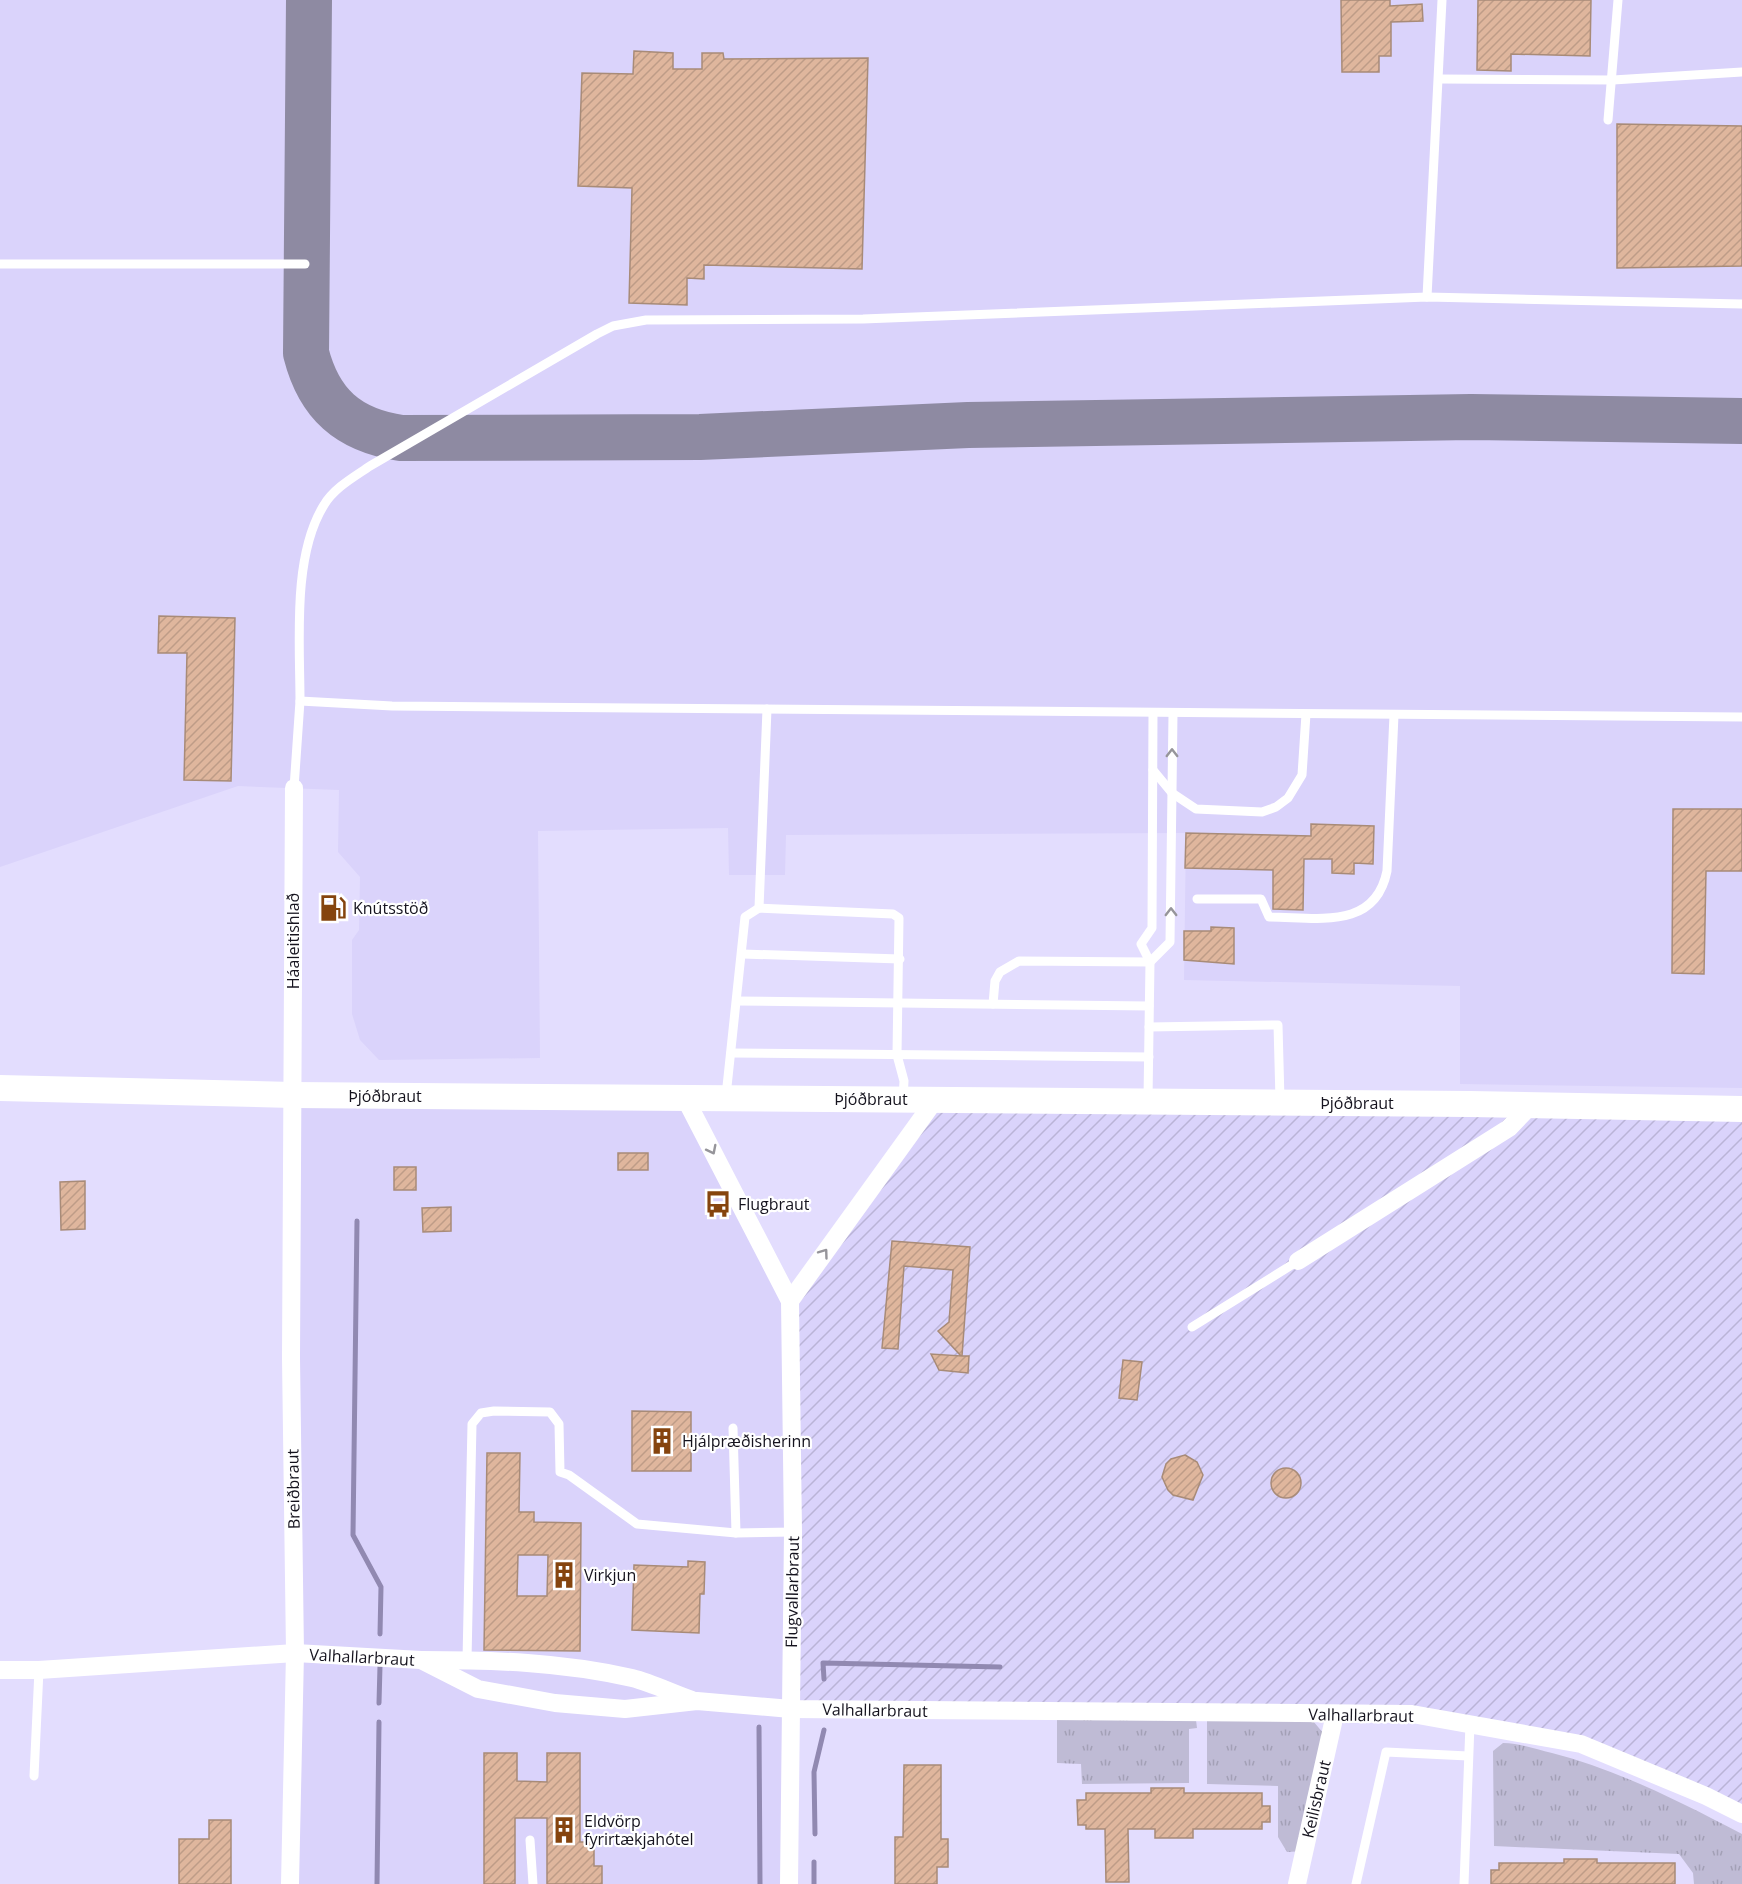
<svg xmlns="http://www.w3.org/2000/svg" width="1742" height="1884" font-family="'Open Sans',sans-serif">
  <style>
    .built { fill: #dad3fb }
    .industrial { fill: url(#industrial-furrows) }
    .grass { fill: url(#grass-tufts) }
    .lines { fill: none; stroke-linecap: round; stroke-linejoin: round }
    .stream { stroke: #9189b1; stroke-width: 5 }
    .taxiway { stroke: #8e8aa2; stroke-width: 46 }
    .building { fill: url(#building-hatch); stroke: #a88b78; stroke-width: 1.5; fill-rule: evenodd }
    .lane { stroke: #fff; stroke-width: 9 }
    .street { stroke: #fff; stroke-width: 18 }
    .secondary { stroke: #fff; stroke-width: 26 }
    .oneway { stroke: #96959a }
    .labels { text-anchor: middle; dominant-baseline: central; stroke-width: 4.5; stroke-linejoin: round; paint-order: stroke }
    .poi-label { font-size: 16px; fill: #15131e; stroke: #fff; text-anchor: start }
    .street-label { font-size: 16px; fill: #15131e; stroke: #fff }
  </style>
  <defs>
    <pattern id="industrial-furrows" width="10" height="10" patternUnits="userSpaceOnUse" patternTransform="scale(1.5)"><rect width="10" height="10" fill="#dad3fb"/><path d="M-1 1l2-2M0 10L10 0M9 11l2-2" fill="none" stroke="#bab4d7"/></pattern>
    <pattern id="grass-tufts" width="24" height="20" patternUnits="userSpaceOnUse" patternTransform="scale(1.5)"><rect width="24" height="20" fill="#bfbbd5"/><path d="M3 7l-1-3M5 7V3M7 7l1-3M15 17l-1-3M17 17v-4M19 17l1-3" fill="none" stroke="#a3a0b6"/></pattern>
    <pattern id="building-hatch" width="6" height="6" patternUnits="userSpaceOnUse" patternTransform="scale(1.5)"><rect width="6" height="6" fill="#dfb69d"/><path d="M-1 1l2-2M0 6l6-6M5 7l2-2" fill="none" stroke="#be9c87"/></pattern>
  </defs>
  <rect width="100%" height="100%" fill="#e3ddfe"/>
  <g class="built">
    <path d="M 0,0 L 1742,0 L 1742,1088 L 1460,1084 L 1460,986 L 1184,980 L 1186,833 L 786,835 L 785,875 L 729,875 L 728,828 L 538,831 L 540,1058 L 379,1060 L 360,1040 L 352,1014 L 352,940 L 359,930 L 360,877 L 338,852 L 339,790 L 238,786 L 0,867 Z"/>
    <path d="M 293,1095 L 685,1098 L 790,1301 L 789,1884 L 290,1884 Z"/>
  </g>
  <path class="industrial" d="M 935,1100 L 1742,1109 L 1742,1814 L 1581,1744 L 1412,1714 L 791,1709 L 790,1301 Z"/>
  <g class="grass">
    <path d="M 1057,1719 L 1196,1720 L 1197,1728 L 1189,1729 L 1189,1783 L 1082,1784 L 1081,1764 L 1057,1763 Z"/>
    <path d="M 1207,1720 L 1313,1721 L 1324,1734 L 1327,1752 L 1316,1839 L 1305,1851 L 1287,1852 L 1278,1837 L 1278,1786 L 1207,1784 Z"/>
    <path d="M 1503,1743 C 1520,1743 1535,1749 1552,1753 C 1618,1770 1681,1802 1742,1834 L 1742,1884 L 1694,1884 L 1693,1873 L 1679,1854 L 1494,1846 L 1493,1751 Z"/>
  </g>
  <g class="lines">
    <g class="stream">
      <path d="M 357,1221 L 353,1535 L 381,1587 L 380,1634"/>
      <path d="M 824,1679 L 823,1663 L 1000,1667"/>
      <path d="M 379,1703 L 380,1666"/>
      <path d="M 759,1727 L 760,1884"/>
      <path d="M 815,1834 L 814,1772 L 824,1730"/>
      <path d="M 814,1862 L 814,1884"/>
      <path d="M 377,1884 L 379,1722"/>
    </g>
    <path class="taxiway" d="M 309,0 L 306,353 C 319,404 348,430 401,438 L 700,437 L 968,425 L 1471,417 L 1742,421"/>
  </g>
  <g class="building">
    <path d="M 1341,0 L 1390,0 L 1390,6 L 1422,4 L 1423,21 L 1391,22 L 1391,56 L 1379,56 L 1379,72 L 1342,72 Z"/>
    <path d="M 1478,0 L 1591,0 L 1590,56 L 1511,54 L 1511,71 L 1477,70 Z"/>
    <path d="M 634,51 L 673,53 L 673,69 L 702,69 L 702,53 L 723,53 L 724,59 L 868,58 L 862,269 L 704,265 L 704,279 L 687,278 L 687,305 L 629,303 L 632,188 L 578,186 L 582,73 L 633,74 Z"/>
    <path d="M 1617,124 L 1742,126 L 1742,266 L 1617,268 Z"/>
    <path d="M 159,616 L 235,618 L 231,781 L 184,780 L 187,653 L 158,653 Z"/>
    <path d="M 1673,809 L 1742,809 L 1742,871 L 1706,871 L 1704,974 L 1672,973 Z"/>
    <path d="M 1311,824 L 1374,826 L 1373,864 L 1354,863 L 1354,874 L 1332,873 L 1332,859 L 1304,859 L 1303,910 L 1273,909 L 1273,870 L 1185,868 L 1186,833 L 1311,836 Z"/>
    <path d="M 1211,927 L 1234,928 L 1234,964 L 1184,960 L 1184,931 L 1211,931 Z"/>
    <rect x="618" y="1153" width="30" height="17"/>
    <rect x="394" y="1167" width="22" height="23"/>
    <path d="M 85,1181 L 85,1229 L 61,1230 L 60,1182 Z"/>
    <path d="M 451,1207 L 451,1231 L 423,1232 L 422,1208 Z"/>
    <path d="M 892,1241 L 970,1247 L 962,1356 L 969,1356 L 968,1373 L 939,1370 L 931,1354 L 961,1356 L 938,1331 L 949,1322 L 953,1270 L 904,1266 L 898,1349 L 882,1348 Z"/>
    <path d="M 1123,1360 L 1142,1362 L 1137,1400 L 1119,1398 Z"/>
    <path d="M 632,1411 L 691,1412 L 691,1471 L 632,1471 Z"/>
    <path d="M 487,1453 L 520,1453 L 519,1512 L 534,1512 L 534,1522 L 581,1523 L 580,1651 L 484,1650 ZM 518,1555 L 548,1555 L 547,1596 L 517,1596 Z"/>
    <path d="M 1185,1455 L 1197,1462 L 1203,1475 L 1193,1500 L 1173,1495 L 1168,1490 L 1162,1477 L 1166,1464 L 1171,1459 Z"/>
    <circle cx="1286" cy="1483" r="15"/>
    <path d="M 688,1561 L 705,1562 L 704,1594 L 700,1594 L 699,1633 L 632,1630 L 634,1565 L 688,1567 Z"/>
    <path d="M 484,1753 L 517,1753 L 517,1781 L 547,1782 L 547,1753 L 580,1753 L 580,1842 L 594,1842 L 594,1866 L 602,1866 L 602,1884 L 547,1884 L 547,1818 L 515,1818 L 515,1884 L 484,1884 Z"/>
    <path d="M 904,1765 L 941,1765 L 941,1839 L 948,1839 L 948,1867 L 937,1867 L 937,1884 L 895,1884 L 895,1837 L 903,1837 Z"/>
    <path d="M 1151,1788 L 1184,1788 L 1184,1793 L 1262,1793 L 1262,1806 L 1270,1806 L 1270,1822 L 1262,1822 L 1262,1829 L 1193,1829 L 1193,1838 L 1155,1838 L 1155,1829 L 1128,1829 L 1129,1882 L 1106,1882 L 1105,1829 L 1086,1829 L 1086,1825 L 1078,1825 L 1077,1800 L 1086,1800 L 1086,1793 L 1151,1793 Z"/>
    <path d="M 209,1820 L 231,1820 L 231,1884 L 179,1884 L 179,1839 L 209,1839 Z"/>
    <path d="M 1564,1859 L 1597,1859 L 1597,1863 L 1675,1863 L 1675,1884 L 1491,1884 L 1491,1870 L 1499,1870 L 1499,1863 L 1564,1863 Z"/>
  </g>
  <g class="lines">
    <g class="lane">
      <path d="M 1439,79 L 1613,80 L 1742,72"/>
      <path d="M 1608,120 L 1618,0"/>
      <path d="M 0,264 L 305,264"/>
      <path d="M 1427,297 L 1442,0"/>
      <path d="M 1742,304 L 1427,297 L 863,319 L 646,320 L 613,326 L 597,334 L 370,466 C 354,477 334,488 324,505 C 292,556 300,643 300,701 L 392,706 L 1742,717"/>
      <path d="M 1153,770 L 1172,793 L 1196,809 L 1262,812 L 1276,807 L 1288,798 L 1302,775 L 1306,714"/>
      <path d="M 294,788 L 300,701"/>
      <path d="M 1197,899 L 1261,899 L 1269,917 C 1316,917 1375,931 1387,871 L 1394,715"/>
      <path d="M 759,908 L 767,709"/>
      <path d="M 743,954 L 900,959"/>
      <path d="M 737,1001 L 1149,1006"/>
      <path d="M 993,1004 L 995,981 L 1000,972 L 1019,961 L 1150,962 L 1170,942 L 1173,714"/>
      <path d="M 1149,1027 L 1278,1025 L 1280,1100"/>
      <path d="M 731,1053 L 1149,1057"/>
      <path d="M 726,1096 L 745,917 L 759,908 L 893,914 L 899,918 L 897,1055 L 904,1081 L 903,1099"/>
      <path d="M 1148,1099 L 1150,962 L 1141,944 L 1152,928 L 1153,713"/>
      <path d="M 1192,1327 L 1298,1261"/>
      <path d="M 733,1428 L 736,1533"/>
      <path d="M 467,1660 L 472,1424 L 481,1413 L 494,1411 L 550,1412 L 559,1424 L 560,1472 L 569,1475 L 637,1524 L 736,1533 L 793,1532"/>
      <path d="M 34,1776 L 39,1670"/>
      <path d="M 530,1840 L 533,1884"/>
      <path d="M 1356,1884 L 1386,1752 L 1468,1756"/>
      <path d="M 1464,1884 L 1470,1724"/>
    </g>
    <g class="street">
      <path d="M 685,1098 L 790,1301 L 793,1532 L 789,1884"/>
      <path d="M 1298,1261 L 1509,1128 L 1531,1105"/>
      <path d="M 790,1301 L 935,1100"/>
      <path d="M 422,1660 C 493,1660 562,1662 632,1678 C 652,1683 672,1693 692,1700"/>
      <path d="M 0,1670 L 39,1670 L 295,1653 L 421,1660 L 478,1689 L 555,1703 L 625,1709 L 697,1701 L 791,1709 L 1412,1714 L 1581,1744 L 1706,1796 L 1742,1814"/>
      <path d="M 290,1884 L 295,1653 L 291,1358 L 294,788"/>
      <path d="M 1297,1884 L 1335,1714"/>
    </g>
    <path class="secondary" d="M 0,1088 L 293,1095 L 1470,1104 L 1742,1109"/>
  </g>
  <defs><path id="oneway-chevron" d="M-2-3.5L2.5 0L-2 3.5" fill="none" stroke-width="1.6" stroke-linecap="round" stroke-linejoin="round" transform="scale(1.5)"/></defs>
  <g class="oneway">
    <use href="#oneway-chevron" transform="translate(1172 753) rotate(-90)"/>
    <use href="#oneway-chevron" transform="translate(1171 912) rotate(-90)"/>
    <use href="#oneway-chevron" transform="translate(712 1150) rotate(63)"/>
    <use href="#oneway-chevron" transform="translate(824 1253) rotate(-54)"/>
  </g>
  <defs>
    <symbol id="fuel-bare" viewBox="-9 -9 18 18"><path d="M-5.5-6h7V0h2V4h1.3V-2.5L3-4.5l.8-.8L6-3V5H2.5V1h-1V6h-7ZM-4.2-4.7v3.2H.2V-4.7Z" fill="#85440e" stroke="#fff" stroke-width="2.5" paint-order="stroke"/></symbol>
    <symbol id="bus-bare" viewBox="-9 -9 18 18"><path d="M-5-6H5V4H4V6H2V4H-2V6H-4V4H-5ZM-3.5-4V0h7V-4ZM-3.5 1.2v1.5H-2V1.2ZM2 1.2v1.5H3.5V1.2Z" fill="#85440e" stroke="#fff" stroke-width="2.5" paint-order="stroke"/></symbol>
    <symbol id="building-bare" viewBox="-9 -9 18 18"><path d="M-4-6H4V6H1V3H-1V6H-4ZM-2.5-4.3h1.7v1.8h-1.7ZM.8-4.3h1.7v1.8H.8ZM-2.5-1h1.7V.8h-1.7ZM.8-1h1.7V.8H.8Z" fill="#85440e" stroke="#fff" stroke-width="2.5" paint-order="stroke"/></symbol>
  </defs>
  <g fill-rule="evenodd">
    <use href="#fuel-bare" x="314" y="889" width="38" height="38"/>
    <use href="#bus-bare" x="699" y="1185" width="38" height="38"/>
    <use href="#building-bare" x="643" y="1422" width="38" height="38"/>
    <use href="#building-bare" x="545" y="1556" width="38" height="38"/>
    <use href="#building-bare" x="545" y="1811" width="38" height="38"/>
  </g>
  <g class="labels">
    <g class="poi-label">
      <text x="353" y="908">Knútsstöð</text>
      <text x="738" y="1204">Flugbraut</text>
      <text x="682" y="1441">Hjálpræðisherinn</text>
      <text x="584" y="1575">Virkjun</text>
      <text x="584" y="1821">Eldvörp<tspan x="584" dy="18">fyrirtækjahótel</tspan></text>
    </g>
    <g class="street-label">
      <text transform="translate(293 941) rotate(-90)">Háaleitishlað</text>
      <text x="385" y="1096">Þjóðbraut</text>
      <text x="871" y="1099">Þjóðbraut</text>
      <text x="1357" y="1103">Þjóðbraut</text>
      <text transform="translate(293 1489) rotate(-91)">Breiðbraut</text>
      <text transform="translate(792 1592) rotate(-89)">Flugvallarbraut</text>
      <text transform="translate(362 1657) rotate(3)">Valhallarbraut</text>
      <text transform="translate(875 1710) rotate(1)">Valhallarbraut</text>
      <text transform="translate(1361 1715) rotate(1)">Valhallarbraut</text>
      <text transform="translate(1316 1799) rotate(-77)">Keilisbraut</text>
    </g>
  </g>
</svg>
